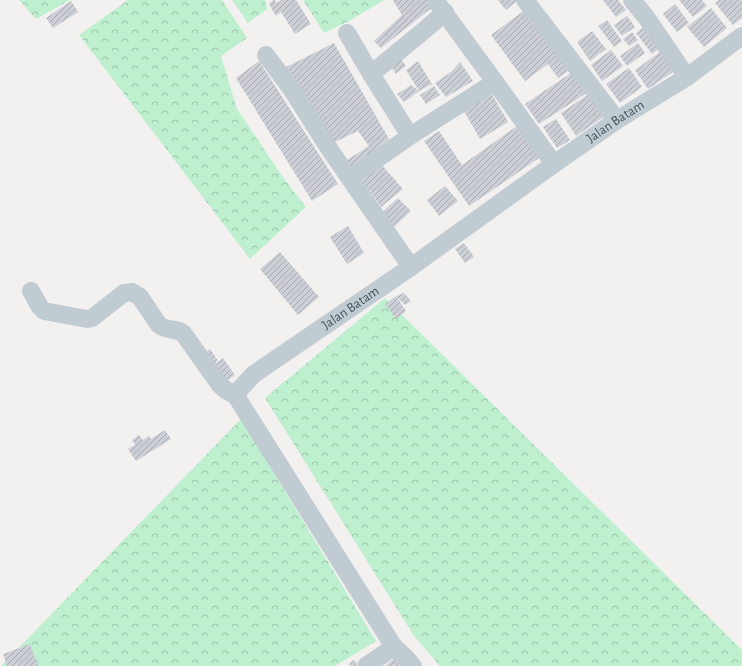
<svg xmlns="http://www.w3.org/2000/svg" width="742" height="666" font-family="'Alegreya Sans',sans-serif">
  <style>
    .forest { fill: url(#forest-crowns) }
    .building { fill: url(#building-hatch) }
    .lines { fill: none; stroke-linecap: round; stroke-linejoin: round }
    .minor { stroke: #c0cbd2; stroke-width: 18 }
    .labels { text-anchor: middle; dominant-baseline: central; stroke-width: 4; stroke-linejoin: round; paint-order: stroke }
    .street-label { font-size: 14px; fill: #47545e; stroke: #fff }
  </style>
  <defs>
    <pattern id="forest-crowns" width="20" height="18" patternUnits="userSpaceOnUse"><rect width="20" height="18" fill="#bef0d0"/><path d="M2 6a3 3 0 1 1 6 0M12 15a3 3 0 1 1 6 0" fill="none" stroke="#9cc5ac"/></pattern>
    <pattern id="building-hatch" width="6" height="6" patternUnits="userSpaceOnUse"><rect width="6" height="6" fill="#cccfd5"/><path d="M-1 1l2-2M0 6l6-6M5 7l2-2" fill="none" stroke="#a7abb0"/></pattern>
  </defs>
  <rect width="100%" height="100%" fill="#f3f0f0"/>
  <g class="forest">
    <path d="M 19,0 L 70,0 L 36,19 Z"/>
    <path d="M 128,0 L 222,0 L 247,38 L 221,56 L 237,109 L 282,176 L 306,207 L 250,259 L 79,35 Z"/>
    <path d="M 232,0 L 265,0 L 267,9 L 248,23 Z"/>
    <path d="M 303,0 L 384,0 L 349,21 L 324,33 Z"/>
    <path d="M 385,298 L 742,650 L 742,666 L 440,666 L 414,636 L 265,398 Z"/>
    <path d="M 241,419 L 376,641 L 335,666 L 1,666 Z"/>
  </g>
  <g class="building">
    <path d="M 273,0 L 275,0 L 276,3 L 282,0 L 296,0 L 311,24 L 295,34 L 281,12 L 276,16 L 269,4 Z"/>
    <path d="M 393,0 L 430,0 L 434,6 L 381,48 L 374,41 L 402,15 Z"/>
    <path d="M 498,0 L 518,0 L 506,10 Z"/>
    <path d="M 603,0 L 618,0 L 626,10 L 616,17 Z"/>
    <path d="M 679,0 L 702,0 L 707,6 L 693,17 Z"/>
    <path d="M 719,0 L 742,0 L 742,18 L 733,25 L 715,3 Z"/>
    <path d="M 71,1 L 78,12 L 53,28 L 46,18 Z"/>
    <path d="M 675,4 L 689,23 L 677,32 L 663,14 Z"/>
    <path d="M 529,7 L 574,67 L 558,78 L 548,64 L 525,81 L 491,35 Z"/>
    <path d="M 711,8 L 727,28 L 704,47 L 687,27 Z"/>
    <path d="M 627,16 L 635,27 L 622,36 L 614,25 Z"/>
    <path d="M 607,20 L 622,41 L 614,47 L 598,26 Z"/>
    <path d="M 649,23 L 665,44 L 652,54 L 636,33 Z"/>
    <path d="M 592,31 L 606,49 L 590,61 L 577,42 Z"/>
    <path d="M 632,32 L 638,40 L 629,46 L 623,39 Z"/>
    <path d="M 334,43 L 389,139 L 349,171 L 344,162 L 369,146 L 358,131 L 333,143 L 282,69 Z"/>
    <path d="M 638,43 L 645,53 L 627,66 L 620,56 Z"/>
    <path d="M 667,47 L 680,67 L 648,89 L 635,70 Z"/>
    <path d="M 611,50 L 623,66 L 602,81 L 591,65 Z"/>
    <path d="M 399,56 L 406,66 L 396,74 L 389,64 Z"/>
    <path d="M 259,61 L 338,184 L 312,201 L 236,78 Z"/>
    <path d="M 418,61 L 432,84 L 419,91 L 404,102 L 397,94 L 411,85 L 419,91 L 406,70 Z"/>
    <path d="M 460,62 L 473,81 L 446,97 L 435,83 L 451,72 Z"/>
    <path d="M 629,68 L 642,87 L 620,103 L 606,84 Z"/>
    <path d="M 577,69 L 591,90 L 539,124 L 525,104 Z"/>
    <path d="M 434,86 L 440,95 L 426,104 L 420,95 Z"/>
    <path d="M 490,91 L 508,122 L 480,139 L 462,108 Z"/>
    <path d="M 593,91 L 609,113 L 576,136 L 561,113 Z"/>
    <path d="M 556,119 L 570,140 L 557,148 L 543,127 Z"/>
    <path d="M 517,126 L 539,158 L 469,206 L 424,141 L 439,131 L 462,165 Z"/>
    <path d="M 382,165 L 403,189 L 381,207 L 369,190 L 364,194 L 357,185 Z"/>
    <path d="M 445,186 L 458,201 L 439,216 L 427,200 Z"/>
    <path d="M 398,198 L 411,211 L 393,228 L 381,213 Z"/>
    <path d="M 348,226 L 364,253 L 347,264 L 330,237 Z"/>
    <path d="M 464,243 L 474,257 L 465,263 L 455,249 Z"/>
    <path d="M 280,252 L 319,297 L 298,315 L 260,269 Z"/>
    <path d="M 404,293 L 411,301 L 405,305 L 396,296 Z"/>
    <path d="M 396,296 L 406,311 L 396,319 L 385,304 Z"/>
    <path d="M 210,349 L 218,361 L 209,367 L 201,356 Z"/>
    <path d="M 223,358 L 235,375 L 222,384 L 210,368 Z"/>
    <path d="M 165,430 L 171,439 L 136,461 L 128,449 L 135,445 L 132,440 L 139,435 L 143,440 L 149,436 L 151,439 Z"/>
    <path d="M 30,644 L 38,666 L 7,666 L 3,654 Z"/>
    <path d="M 395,658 L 402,666 L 385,666 Z"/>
    <path d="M 354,660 L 357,664 L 355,666 L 350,666 L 349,664 Z"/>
  </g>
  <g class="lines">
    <g class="minor">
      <path d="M 435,0 L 495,82 L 554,164"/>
      <path d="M 525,0 L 617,120"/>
      <path d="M 632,0 L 646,17 L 687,77"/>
      <path d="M 347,33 L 371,74"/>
      <path d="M 266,55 L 292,90 L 328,147 L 411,267"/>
      <path d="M 410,136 L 371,74 L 427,28 L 445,12"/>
      <path d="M 350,178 L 410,136 L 495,82"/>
      <path d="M 31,291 L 40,307 L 44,311 L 87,319 L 92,318 L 124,293 L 132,292 L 140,297 L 159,325 C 166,331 176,328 183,333 L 220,385 L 226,390 L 236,396"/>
      <path d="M 394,647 L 406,658 L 413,666"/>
      <path id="s1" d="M 366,666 L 394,647 L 236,396 L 240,389 L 254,374 L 411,267 L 554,164 L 617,120 L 687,77 L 742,36"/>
    </g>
  </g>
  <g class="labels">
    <g class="street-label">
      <text stroke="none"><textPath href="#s1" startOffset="800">Jalan Batam</textPath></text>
      <text stroke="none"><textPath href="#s1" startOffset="476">Jalan Batam</textPath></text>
    </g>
  </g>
</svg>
